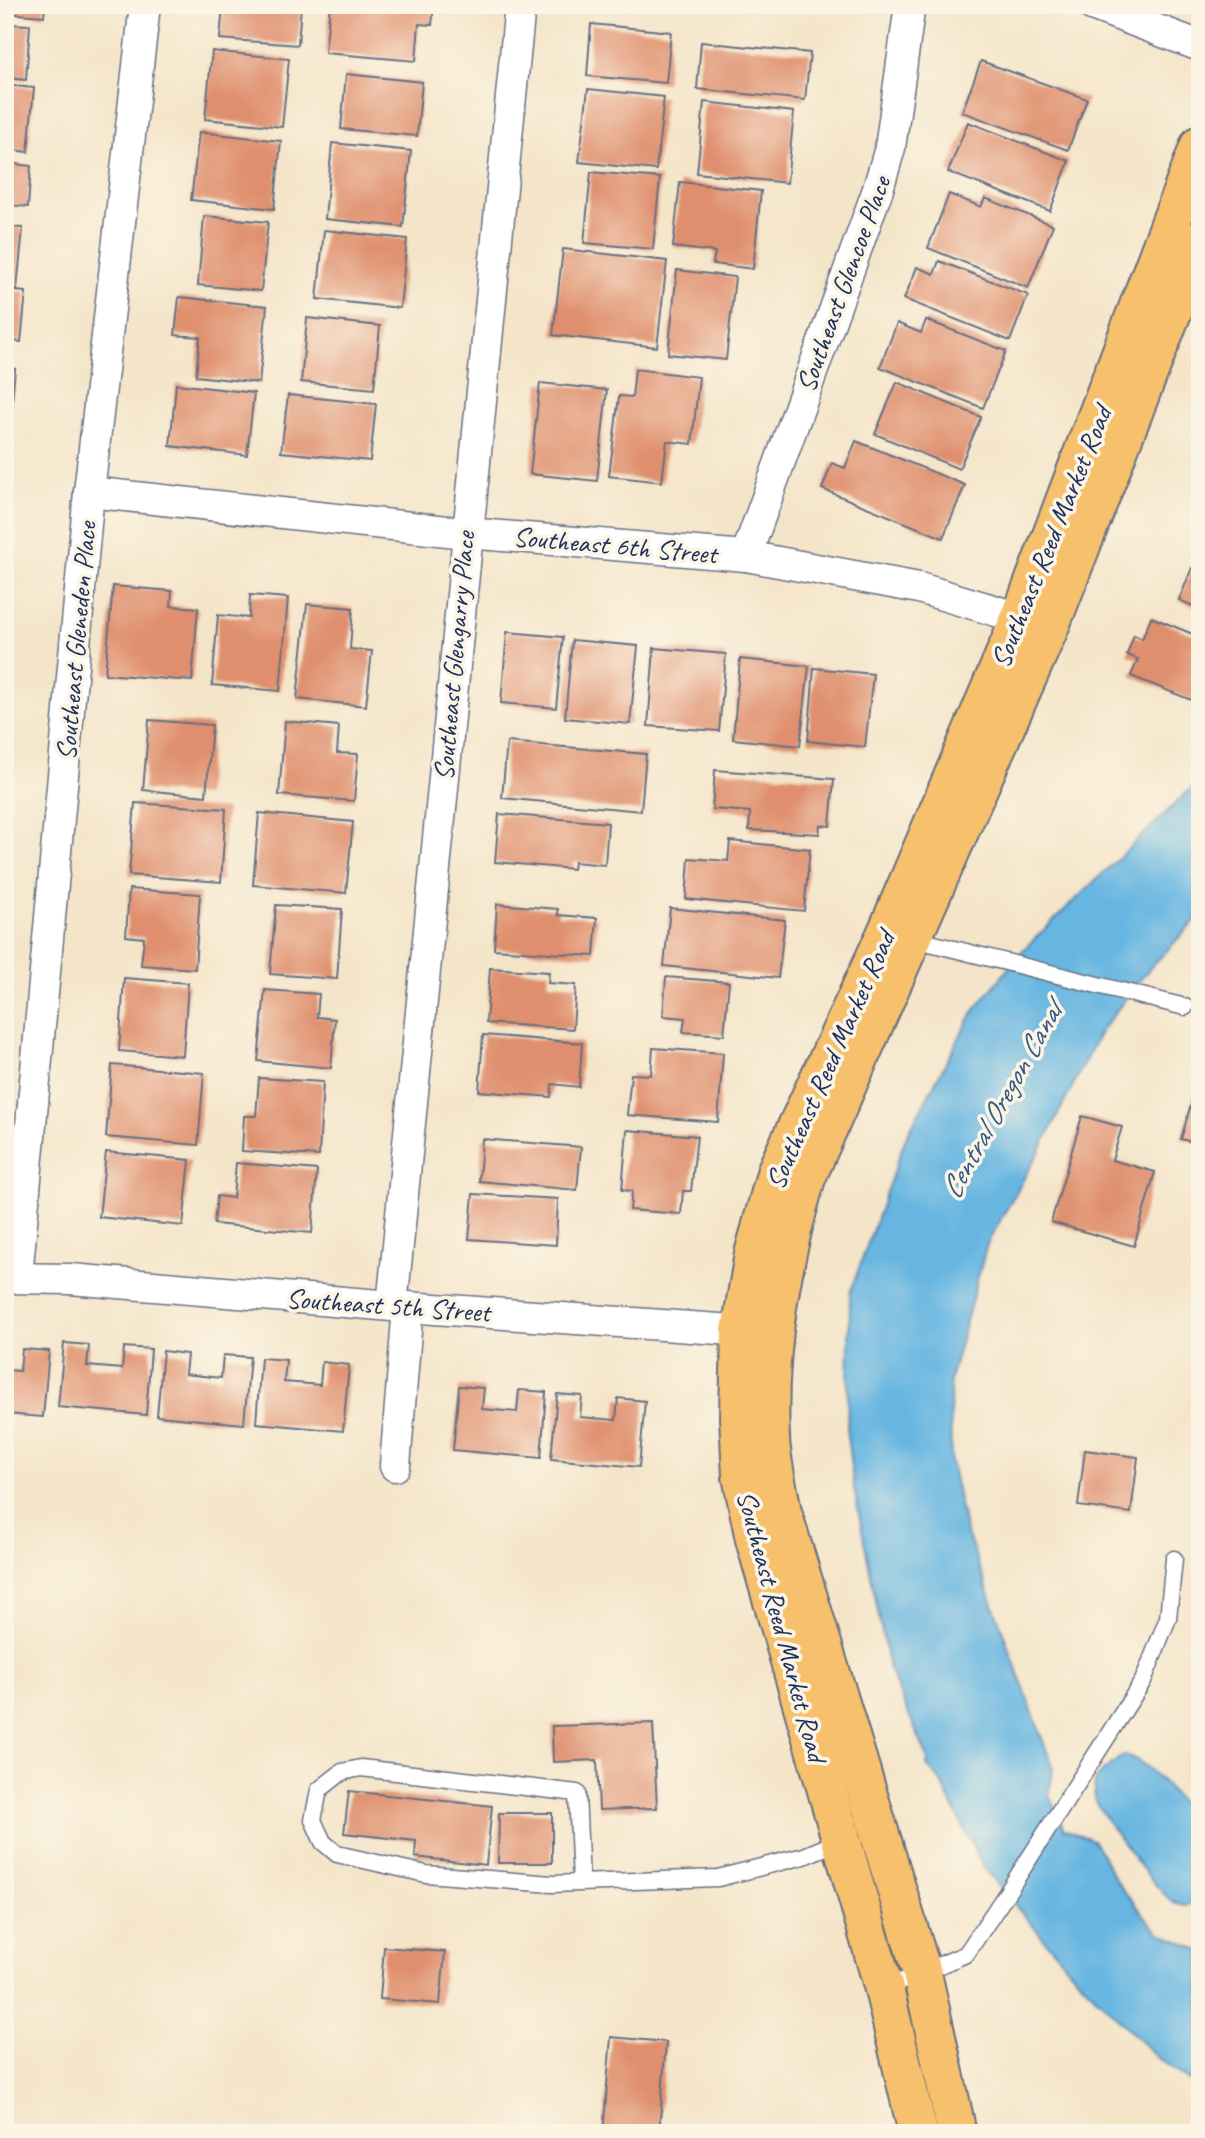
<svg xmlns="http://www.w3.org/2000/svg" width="1205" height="2138" font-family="Caveat,sans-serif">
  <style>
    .water { fill: #66b6e1; stroke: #4072a0; stroke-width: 2 }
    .building { fill: #df8f6d }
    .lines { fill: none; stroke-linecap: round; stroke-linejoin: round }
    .service-casing { stroke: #676f83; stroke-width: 19 }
    .minor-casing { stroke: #676f83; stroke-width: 33 }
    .primary-casing { stroke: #676f83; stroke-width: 42 }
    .service { stroke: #fff; stroke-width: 16 }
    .minor { stroke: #fff; stroke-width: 30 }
    .primary { stroke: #f7c06c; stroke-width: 38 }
    .labels { text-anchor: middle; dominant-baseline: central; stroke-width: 7; stroke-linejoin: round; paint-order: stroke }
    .street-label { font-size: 28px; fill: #1b2f5e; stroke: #fcf5e5 }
    .water-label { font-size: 30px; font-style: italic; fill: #325885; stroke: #fcf5e5 }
  </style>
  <rect width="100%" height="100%" fill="#fcf5e5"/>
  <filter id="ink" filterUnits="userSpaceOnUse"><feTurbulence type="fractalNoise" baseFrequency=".0143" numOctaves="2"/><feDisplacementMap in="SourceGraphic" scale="14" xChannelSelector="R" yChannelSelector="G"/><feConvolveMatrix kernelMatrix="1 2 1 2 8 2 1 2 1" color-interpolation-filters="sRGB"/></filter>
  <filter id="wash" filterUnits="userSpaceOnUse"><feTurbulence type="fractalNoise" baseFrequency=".00686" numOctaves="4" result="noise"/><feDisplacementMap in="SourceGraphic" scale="28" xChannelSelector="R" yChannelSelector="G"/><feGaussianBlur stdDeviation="1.57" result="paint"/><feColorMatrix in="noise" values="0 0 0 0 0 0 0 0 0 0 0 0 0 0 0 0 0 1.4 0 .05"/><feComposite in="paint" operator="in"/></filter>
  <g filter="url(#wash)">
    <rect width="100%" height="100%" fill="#f4e5c9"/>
    <g class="water">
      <path d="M 1200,780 L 1200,916 L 1148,970 L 1100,1032 L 1040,1150 L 987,1244 L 950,1380 L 951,1462 L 965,1528 L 1053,1768 L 1049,1796 L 1064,1829 L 1094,1840 L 1116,1881 L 1158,1932 L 1200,1950 L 1200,2088 L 1155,2056 L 1070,1970 L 982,1865 L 939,1778 L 927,1766 L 928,1758 L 889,1669 L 854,1488 L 847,1436 L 850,1293 L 906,1137 L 973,1012 L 1024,949 Z"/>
      <path d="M 1123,1755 C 1149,1758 1182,1806 1200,1825 L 1200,1900 C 1191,1906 1183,1906 1174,1902 C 1159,1894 1100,1815 1095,1798 C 1093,1790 1094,1784 1097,1776 Z"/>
    </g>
    <g id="blocks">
      <g class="building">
        <path d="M 5,5 L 45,5 L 44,16 L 5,13 Z"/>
        <path d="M 223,5 L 301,5 L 298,45 L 220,39 Z"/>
        <path d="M 330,5 L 434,5 L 432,25 L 419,24 L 416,61 L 325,53 Z"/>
        <path d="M 5,24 L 30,25 L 26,80 L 5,78 Z"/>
        <path d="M 591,24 L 671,32 L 666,83 L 587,76 Z"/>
        <path d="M 701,42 L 810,53 L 805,100 L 697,89 Z"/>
        <path d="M 212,51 L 289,59 L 282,127 L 205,119 Z"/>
        <path d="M 981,61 L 1087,99 L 1068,150 L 962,112 Z"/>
        <path d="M 346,74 L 422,82 L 417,136 L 341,129 Z"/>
        <path d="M 5,85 L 34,88 L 28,152 L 5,149 Z"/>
        <path d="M 588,89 L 664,97 L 656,170 L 579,162 Z"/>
        <path d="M 704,102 L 794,112 L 787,183 L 697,173 Z"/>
        <path d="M 968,122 L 1069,161 L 1050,211 L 948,172 Z"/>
        <path d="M 199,132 L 281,141 L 274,209 L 191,200 Z"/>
        <path d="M 332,143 L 411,151 L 403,227 L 325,219 Z"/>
        <path d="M 5,163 L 31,166 L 28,207 L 9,205 L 8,215 L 5,215 Z"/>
        <path d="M 591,172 L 660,178 L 653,249 L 584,243 Z"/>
        <path d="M 680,182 L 761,191 L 753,269 L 713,264 L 715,252 L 673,247 Z"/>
        <path d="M 949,194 L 981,207 L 985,198 L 1053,225 L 1028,288 L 928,248 Z"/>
        <path d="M 204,216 L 268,222 L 261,291 L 198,285 Z"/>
        <path d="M 5,227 L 23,228 L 17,289 L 5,288 Z"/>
        <path d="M 324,230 L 407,239 L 400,308 L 317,299 Z"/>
        <path d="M 563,249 L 667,261 L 657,347 L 553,335 Z"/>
        <path d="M 939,261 L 1028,295 L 1010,341 L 904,299 L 917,267 L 934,274 Z"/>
        <path d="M 677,270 L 735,277 L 726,360 L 668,354 Z"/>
        <path d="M 5,290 L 26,292 L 21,342 L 5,340 Z"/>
        <path d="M 179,297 L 267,306 L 259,383 L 196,376 L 200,337 L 175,335 Z"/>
        <path d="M 307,318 L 380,326 L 374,389 L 301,382 Z"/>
        <path d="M 926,320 L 1006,351 L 983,408 L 880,367 L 897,323 L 921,333 Z"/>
        <path d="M 5,368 L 15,369 L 10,422 L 5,422 Z"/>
        <path d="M 635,369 L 699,377 L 692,444 L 667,441 L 662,482 L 609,476 L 619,396 L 632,397 Z"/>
        <path d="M 897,382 L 981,417 L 959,469 L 875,434 Z"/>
        <path d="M 540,383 L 607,390 L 597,481 L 530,474 Z"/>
        <path d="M 176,384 L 254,393 L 247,455 L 170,446 Z"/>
        <path d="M 288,395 L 376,404 L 370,461 L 281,452 Z"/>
        <path d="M 5,432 L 12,433 L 7,470 L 5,470 Z"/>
        <path d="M 856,441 L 965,485 L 943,538 L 822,489 L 832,463 L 845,468 Z"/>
        <path d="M 1192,568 L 1200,571 L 1200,609 L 1179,600 Z"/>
        <path d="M 113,586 L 172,591 L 171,606 L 198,608 L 192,681 L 105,674 Z"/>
        <path d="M 250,595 L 288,598 L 280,691 L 212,685 L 218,615 L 249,618 Z"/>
        <path d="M 307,604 L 353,608 L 350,649 L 372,651 L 366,706 L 297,699 Z"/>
        <path d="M 1151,617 L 1200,637 L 1200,679 L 1191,700 L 1131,676 L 1138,659 L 1127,655 L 1134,635 L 1142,639 Z"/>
        <path d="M 507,632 L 563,637 L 556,708 L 501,703 Z"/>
        <path d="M 572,640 L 638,646 L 630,724 L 565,718 Z"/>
        <path d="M 654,648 L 726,654 L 719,731 L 648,726 Z"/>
        <path d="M 740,659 L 809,666 L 800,746 L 733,739 Z"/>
        <path d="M 814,668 L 873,674 L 865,747 L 808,741 Z"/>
        <path d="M 149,720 L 212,725 L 206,796 L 143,790 Z"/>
        <path d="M 285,721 L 339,726 L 337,753 L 358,754 L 354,801 L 279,795 Z"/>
        <path d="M 507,742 L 646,754 L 641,811 L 502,798 Z"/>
        <path d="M 715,770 L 834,779 L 830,826 L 820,825 L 819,834 L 749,830 L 750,812 L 712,809 Z"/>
        <path d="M 135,803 L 226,809 L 221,882 L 129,875 Z"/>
        <path d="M 259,813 L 353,822 L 346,893 L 253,885 Z"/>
        <path d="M 499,814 L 608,823 L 605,865 L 574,862 L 573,869 L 495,862 Z"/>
        <path d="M 730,841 L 810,849 L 804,911 L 686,899 L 689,858 L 728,861 Z"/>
        <path d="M 129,889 L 200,894 L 195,969 L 141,965 L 144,938 L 126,936 Z"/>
        <path d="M 497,904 L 558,909 L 558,915 L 597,918 L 594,956 L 494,949 Z"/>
        <path d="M 276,905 L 342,909 L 337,979 L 270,974 Z"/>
        <path d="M 670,908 L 785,920 L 778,978 L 664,966 Z"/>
        <path d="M 490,968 L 549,972 L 548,983 L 576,985 L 573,1029 L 486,1023 Z"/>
        <path d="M 666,977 L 729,982 L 724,1035 L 683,1032 L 685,1018 L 663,1016 Z"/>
        <path d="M 124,978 L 188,983 L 183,1056 L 119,1051 Z"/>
        <path d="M 265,990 L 319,994 L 317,1017 L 335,1019 L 331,1068 L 258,1061 Z"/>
        <path d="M 483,1035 L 582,1043 L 579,1087 L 552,1084 L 551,1097 L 479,1091 Z"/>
        <path d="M 653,1048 L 723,1053 L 718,1122 L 627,1115 L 631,1074 L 651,1075 Z"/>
        <path d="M 112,1065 L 204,1073 L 198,1145 L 106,1137 Z"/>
        <path d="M 1200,1073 L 1200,1144 L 1181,1139 Z"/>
        <path d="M 259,1078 L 323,1082 L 319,1156 L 242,1151 L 244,1116 L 256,1116 Z"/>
        <path d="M 1082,1116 L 1122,1127 L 1112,1160 L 1155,1172 L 1134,1246 L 1051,1222 Z"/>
        <path d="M 627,1130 L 697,1136 L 691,1191 L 683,1191 L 681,1214 L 630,1210 L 632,1191 L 622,1190 Z"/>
        <path d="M 482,1139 L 581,1147 L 577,1190 L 479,1181 Z"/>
        <path d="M 106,1152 L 190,1160 L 183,1226 L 99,1217 Z"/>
        <path d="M 236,1163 L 317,1170 L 312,1233 L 214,1224 L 217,1196 L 233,1198 Z"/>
        <path d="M 473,1194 L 558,1199 L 556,1245 L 469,1239 Z"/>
        <path d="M 64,1343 L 89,1345 L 87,1366 L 122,1369 L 124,1347 L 151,1349 L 146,1415 L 58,1407 Z"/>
        <path d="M 22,1349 L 49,1351 L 43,1417 L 5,1414 L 5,1370 L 20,1371 Z"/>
        <path d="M 163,1351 L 187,1354 L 185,1374 L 221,1378 L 223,1355 L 250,1357 L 244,1424 L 157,1416 Z"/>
        <path d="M 261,1358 L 286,1360 L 284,1382 L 320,1385 L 322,1362 L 349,1365 L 343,1431 L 256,1423 Z"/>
        <path d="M 459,1386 L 484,1388 L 482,1409 L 517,1412 L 519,1390 L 546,1392 L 541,1458 L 453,1450 Z"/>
        <path d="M 557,1394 L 582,1396 L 580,1417 L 616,1420 L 618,1398 L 645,1401 L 639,1467 L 551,1459 Z"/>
        <path d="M 1085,1450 L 1138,1457 L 1131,1513 L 1078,1506 Z"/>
        <path d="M 653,1723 L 657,1808 L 599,1810 L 597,1760 L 553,1762 L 552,1726 Z"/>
        <path d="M 349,1791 L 492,1806 L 486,1865 L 415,1857 L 416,1841 L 344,1833 Z"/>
        <path d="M 499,1813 L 552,1813 L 552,1863 L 498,1863 Z"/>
        <path d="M 384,1947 L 445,1952 L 440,2004 L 380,1999 Z"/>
        <path d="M 611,2037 L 666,2042 L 659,2133 L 603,2133 Z"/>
      </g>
    </g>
  </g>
  <g filter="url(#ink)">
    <use href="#blocks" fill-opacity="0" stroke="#676f83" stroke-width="2"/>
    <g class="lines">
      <defs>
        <g id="service">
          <path d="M 910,938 L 1185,1007"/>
          <path d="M 581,1882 L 577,1793 L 361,1768 L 342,1772 L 319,1790 L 313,1820 L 323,1842 L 337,1854 L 426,1874 L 552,1884 L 718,1878 L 804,1856 L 842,1840"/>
          <path d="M 884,1989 L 966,1954 L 1005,1896 L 1143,1681 L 1168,1618 L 1174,1559"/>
        </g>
        <g id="minor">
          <path d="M 1092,5 L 1200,46"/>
          <path d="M 89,492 L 466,533 L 746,556 L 919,588 L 1040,624"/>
          <path d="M 746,556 L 878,189 L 890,148 L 910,5"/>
          <path d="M 17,1277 L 89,492 L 145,5"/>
          <path d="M 5,1278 L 70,1279 L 392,1306 L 762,1332"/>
          <path d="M 392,1306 L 520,5"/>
          <path d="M 395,1466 L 408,1307"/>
        </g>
        <g id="primary">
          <path d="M 918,2133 L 884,1989 L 755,1539 L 742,1476 L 739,1416 L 741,1331 L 754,1254 L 777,1170 L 888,930 L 1021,617 L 1200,145"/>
          <path d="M 957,2133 L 922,1973 L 782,1512 C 778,1488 771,1462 770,1438 C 766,1348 781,1264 806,1178 L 1049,628 L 1200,240"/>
        </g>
      </defs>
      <use href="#service" class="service-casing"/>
      <use href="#minor" class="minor-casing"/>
      <use href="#primary" class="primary-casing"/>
      <use href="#service" class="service"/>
      <use href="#minor" class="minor"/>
      <use href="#primary" class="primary"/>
    </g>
  </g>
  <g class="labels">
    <g class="street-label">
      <text transform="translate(843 284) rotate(-70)">Southeast Glencoe Place</text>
      <text transform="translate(1051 537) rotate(-68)">Southeast Reed Market Road</text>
      <text transform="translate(615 545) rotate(5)">Southeast 6th Street</text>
      <text transform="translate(76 641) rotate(-85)">Southeast Gleneden Place</text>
      <text transform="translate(454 656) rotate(-85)">Southeast Glengarry Place</text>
      <text transform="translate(830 1060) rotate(-66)">Southeast Reed Market Road</text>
      <text transform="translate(388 1305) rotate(4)">Southeast 5th Street</text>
      <text transform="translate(782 1626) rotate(75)">Southeast Reed Market Road</text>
    </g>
    <g class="water-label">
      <text transform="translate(1001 1101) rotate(-61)">Central Oregon Canal</text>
    </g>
  </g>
  <rect width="1205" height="2138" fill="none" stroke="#fcf5e5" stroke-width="28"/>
</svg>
